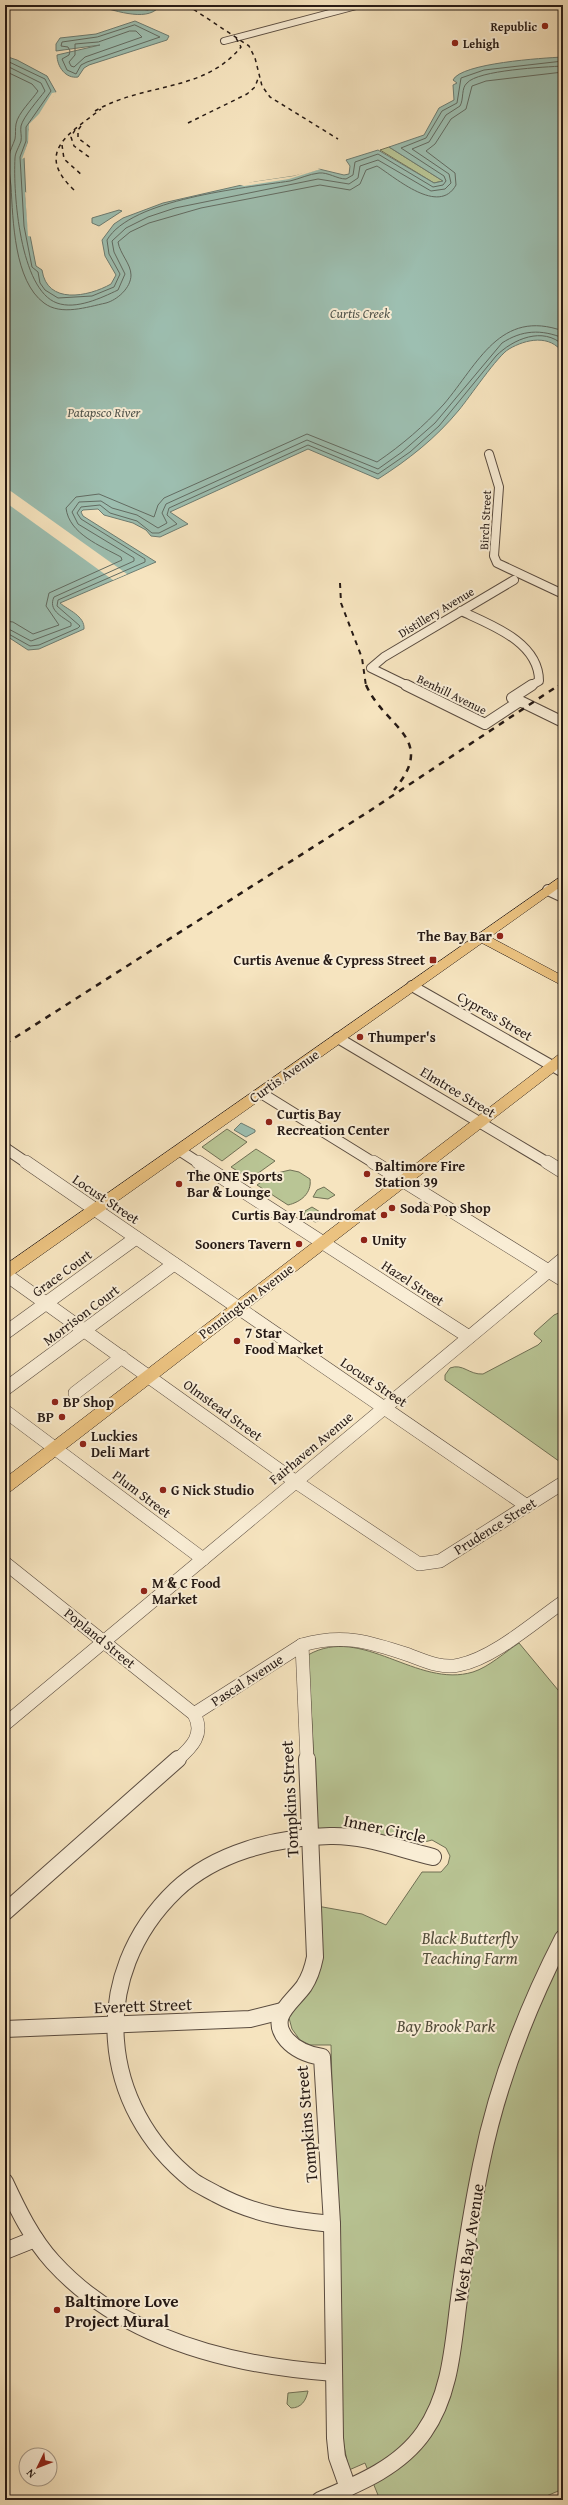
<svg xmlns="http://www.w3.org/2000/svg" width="568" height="2505" font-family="'Gentium Book Plus',serif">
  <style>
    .green { fill: #b9c595; stroke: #707055 }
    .water { fill: #9dbfb1; stroke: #6d7d73 }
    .pier { fill: #f6e4bf }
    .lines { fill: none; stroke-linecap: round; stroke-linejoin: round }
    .shore { stroke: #626c63; stroke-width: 1 }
    .minor-far4-casing { stroke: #5a4c40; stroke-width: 8 }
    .minor-far3-casing { stroke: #5a4c40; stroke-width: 10 }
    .minor-far2-casing { stroke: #5a4c40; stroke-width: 12 }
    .minor-far1-casing { stroke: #5a4c40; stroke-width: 14 }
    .minor-casing { stroke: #5a4c40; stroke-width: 18 }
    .major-casing { stroke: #261a15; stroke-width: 1 }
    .minor-far4 { stroke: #f9edd5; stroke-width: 6 }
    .minor-far3 { stroke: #f9edd5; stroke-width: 8 }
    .minor-far2 { stroke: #f9edd5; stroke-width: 10 }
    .minor-far1 { stroke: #f9edd5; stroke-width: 13 }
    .minor { stroke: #f9edd5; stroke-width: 16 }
    .major { fill: #ebc280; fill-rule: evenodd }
    .rail-far2 { stroke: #261a15; stroke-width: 1.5; stroke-dasharray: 4 4; stroke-linecap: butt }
    .rail-far1 { stroke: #261a15; stroke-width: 2; stroke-dasharray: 5 5; stroke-linecap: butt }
    .rail { stroke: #261a15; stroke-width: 2.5; stroke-dasharray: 6 6; stroke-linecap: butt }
    .poi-dot { fill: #8f2418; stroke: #f9edd5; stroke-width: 1.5 }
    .labels { text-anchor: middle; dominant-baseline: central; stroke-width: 4; stroke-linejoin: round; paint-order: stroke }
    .far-poi-label { font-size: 12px; font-weight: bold; fill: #261a15; stroke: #f9edd5; text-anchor: end }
    .far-street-label { font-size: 12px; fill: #261a15; stroke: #f9edd5 }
    .far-water-label { font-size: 13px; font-style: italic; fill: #50544c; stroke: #f9edd5 }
    .poi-label { font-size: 14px; font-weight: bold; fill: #261a15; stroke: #f9edd5; text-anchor: start }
    .street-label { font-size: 14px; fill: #261a15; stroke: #f9edd5 }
    .near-street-label { font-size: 17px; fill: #261a15; stroke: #f9edd5 }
    .near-park-label { font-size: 17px; font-style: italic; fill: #524d3b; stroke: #f9edd5 }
    .near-poi-label { font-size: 17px; font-weight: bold; fill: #261a15; stroke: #f9edd5; text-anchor: start }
  </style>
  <rect width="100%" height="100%" fill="#f6e4bf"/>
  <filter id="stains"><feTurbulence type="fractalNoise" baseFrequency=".005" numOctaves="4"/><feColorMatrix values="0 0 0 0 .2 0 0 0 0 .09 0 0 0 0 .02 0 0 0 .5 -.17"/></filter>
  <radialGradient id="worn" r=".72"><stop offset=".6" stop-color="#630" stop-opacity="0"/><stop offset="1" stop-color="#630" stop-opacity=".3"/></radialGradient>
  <g class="green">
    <path d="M 389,147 L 443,181 L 434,183 L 380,150 Z"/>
    <path d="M 227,1129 L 247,1142 L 222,1161 L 202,1147 Z"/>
    <path d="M 256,1149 L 275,1161 L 250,1179 L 231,1167 Z"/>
    <path d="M 290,1170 L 299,1172 L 310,1179 C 312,1193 301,1202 288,1205 L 257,1185 L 273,1174 Z"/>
    <path d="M 324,1187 L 335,1195 L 328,1199 L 313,1197 L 317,1190 Z"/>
    <path d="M 312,1207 L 325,1215 L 322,1220 L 315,1222 L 304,1215 L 305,1211 Z"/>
    <path d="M 563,1311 L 563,1464 L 445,1380 L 445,1375 L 450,1368 C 463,1363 469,1375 483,1374 L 538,1345 L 542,1341 L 534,1334 L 535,1332 L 554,1315 Z"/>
    <path d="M 519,1643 L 563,1696 L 563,2489 L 537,2500 L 380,2500 L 365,2463 L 349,2470 L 341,2432 L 331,2045 L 310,2045 L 300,2040 L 292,2029 L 289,2018 L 291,2008 L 309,1988 L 317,1906 L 362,1914 L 386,1925 L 422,1872 L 441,1872 L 448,1864 L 450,1856 L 446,1848 L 432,1840 L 410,1846 L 318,1829 L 308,1655 C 362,1624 417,1689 473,1672 C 489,1667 505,1652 519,1643 Z"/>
    <path d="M 308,2391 C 306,2401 301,2408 291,2408 L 287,2404 L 288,2393 Z"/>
  </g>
  <g class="water">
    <path d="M 94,5 L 158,5 L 159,7 C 146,23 111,9 94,5 Z"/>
    <path d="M 135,21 L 169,36 L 167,40 L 89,65 L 84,68 L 78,77 C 66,79 57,67 57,55 L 100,45 L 56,51 L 56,44 L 60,38 L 96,34 Z"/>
    <path d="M 5,56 L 17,60 L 47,76 L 56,92 L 29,129 L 30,135 L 24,157 L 26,199 L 28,225 L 36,266 L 42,270 C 47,305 88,297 111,284 L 116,275 L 105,256 L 102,240 L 114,224 L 123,218 L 163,203 L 255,182 L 295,176 L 319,169 L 344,175 L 349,174 L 350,166 L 346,160 L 378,150 L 434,183 L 443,181 L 389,147 L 424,135 L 439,108 L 454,100 L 453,85 L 457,83 L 453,80 C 461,63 543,58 563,57 L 563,353 C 550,334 526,339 509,349 C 498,355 469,398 459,410 C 436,438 408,460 378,479 L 308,449 L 170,512 L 188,524 L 160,537 L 151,536 L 146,530 L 133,523 L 104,515 L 98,509 L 83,510 L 81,512 L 83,516 L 156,562 L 60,603 C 68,610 85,616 84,629 L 39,649 L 28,650 L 5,635 Z"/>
    <path d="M 119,210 L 122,211 L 99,226 L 92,223 L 92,218 Z"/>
    <path d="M 241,1123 L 255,1130 L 255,1132 L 246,1137 L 234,1130 Z"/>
  </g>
  <g class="pier">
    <path d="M 57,92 L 31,129 L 32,142 L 26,157 L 22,159 L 28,142 L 29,124 L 39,114 L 52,93 Z"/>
    <path d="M 316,168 L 321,169 L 289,179 L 244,186 L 238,184 L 294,176 Z"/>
    <path d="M 25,192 L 29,194 L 33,237 L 28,236 Z"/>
    <path d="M 5,487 L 127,574 L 113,580 L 5,502 Z"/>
  </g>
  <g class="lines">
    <g class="shore">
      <path d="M 113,5 L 148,10 L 155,5"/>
      <path d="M 135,25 L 160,37 L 87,62 L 81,65 L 76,74 L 67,70 L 62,59 L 69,55 L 70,51 L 68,47 L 61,46 L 62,42 L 97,37 Z"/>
      <path d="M 130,31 L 136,31 L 142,37 L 85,57 L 74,67 L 71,66 L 69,62 L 75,55 L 75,44 L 98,42 Z"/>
      <path d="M 5,60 L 45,79 L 51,91 L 26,127 L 26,141 L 20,157 L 24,226 L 32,267 L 38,272 L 40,283 L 45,290 L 58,298 L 92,296 L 114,287 L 120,274 L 109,254 L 107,240 C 131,199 244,188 290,181 C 299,179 309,174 319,173 C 328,172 337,179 346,179 L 353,175 L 355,162 L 378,154 L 433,187 L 443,185 L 446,181 L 444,176 L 401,148 L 426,138 L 442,111 L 457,103 L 461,78 L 484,70 L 563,61"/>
      <path d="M 5,65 L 41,83 L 45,91 C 39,99 23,117 21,126 C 20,131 22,136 21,141 C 19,147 15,153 15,158 C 13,193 20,290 57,303 C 76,310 101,298 118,290 L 125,274 L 114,252 L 112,241 L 126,228 L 148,217 L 175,208 L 318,179 L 349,184 L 358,178 L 360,166 L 378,160 L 431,191 L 445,189 L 451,183 L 449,174 L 412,149 L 429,142 L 446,115 L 460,106 C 464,99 461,88 467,83 C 478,70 545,67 563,66"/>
      <path d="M 5,71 L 32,84 L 38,91 C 32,100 18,113 16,124 C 15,129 16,134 15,139 C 13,145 10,150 9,156 C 8,166 10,177 11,186 C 13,220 14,281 44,303 C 61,316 87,307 106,303 C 117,300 131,288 131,275 C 131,264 120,254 118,242 L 130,232 L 149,223 L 201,208 L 320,185 L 350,190 L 360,184 L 366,170 L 377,166 C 396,178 439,216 456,185 L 455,173 L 426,151 L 435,144 L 451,119 L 466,109 L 472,86 L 486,81 L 563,72"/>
      <path d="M 5,621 L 13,622 L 33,634 L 59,625 L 46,606 L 49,593 L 122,560 L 121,557 C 101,546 69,534 66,508 L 76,497 L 99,494 L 154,517 L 158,505 L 164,498 L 307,434 L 377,462 C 402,445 424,426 444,404 C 478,364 500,308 563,331"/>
      <path d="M 5,627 L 31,641 L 71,626 L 71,623 C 61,616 48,610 54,597 L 134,561 L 134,558 L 78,524 L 72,512 L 79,502 L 101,501 L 112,508 L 137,515 L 158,528 L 167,523 L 162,513 L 166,504 L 307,440 L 378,469 L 402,452 L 435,423 L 502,343 C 522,330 541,329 563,338"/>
      <path d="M 5,632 L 30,646 L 39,645 L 78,628 L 80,626 L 57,606 L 58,600 L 145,562 L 145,559 L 81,519 L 77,513 L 81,507 L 100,505 L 110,513 L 137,521 L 152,533 L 159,533 L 177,524 L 167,515 L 169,508 L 308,445 L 378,474 L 410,452 L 439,426 L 496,356 C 513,339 543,326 563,345"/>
    </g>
    <defs>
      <path id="minor-far4" d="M 224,41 L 360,5"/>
      <g id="minor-far3">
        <path d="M 489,454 L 499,487 L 494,556 L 497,563 L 563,594"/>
        <path d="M 461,611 C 491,625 539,642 539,681 L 530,686"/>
        <path d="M 408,686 L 371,668 L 384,657 L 514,580"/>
      </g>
      <g id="minor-far2">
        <path d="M 406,685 L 485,724 L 520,701 L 563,722"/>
        <path d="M 512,698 L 532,685"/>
        <path d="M 548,890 L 563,897"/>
        <path d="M 412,986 L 563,1072"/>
        <path d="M 338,1038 L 548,1163"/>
        <path d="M 261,1093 L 374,1163"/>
        <path d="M 5,1148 L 27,1163"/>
        <path d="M 179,1150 L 199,1163"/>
      </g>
      <g id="minor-far1">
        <path d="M 26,1162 L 527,1506"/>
        <path d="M 198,1162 L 469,1337"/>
        <path d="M 373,1162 L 563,1280"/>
        <path d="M 547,1162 L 563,1172"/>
        <path d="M 5,1274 L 296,1482 L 419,1564 L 440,1561 L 563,1483"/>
        <path d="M 5,1333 L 136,1238"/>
        <path d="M 5,1389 L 174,1264"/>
        <path d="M 75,1393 L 122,1357"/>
        <path d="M 5,1411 L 203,1559"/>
        <path d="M 5,1563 L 194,1714 C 205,1734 192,1747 177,1760"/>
        <path d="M 302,1645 L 307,1760"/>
        <path d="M 194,1714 L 302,1645 C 343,1633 370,1642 409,1655 C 425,1661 442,1669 459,1665 C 494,1658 534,1622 563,1602"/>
        <path d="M 5,1724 L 563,1259"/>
      </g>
      <g id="minor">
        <path d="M 307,1759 L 315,1957 C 313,1967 310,1977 304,1986 C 292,2003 267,2017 287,2040 C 296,2050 309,2055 322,2057 L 332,2224 L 335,2438 L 337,2457 L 348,2488"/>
        <path d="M 5,1912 L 178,1759"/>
        <path d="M 5,2029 L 250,2019 L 282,2011"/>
        <path d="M 5,2182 C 18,2210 32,2239 53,2262 C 124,2340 233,2366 334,2373"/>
        <path d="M 332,2224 C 290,2220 253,2214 216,2194 C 209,2190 200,2186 193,2181 C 99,2107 87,1975 176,1890 C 215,1853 276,1837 330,1836 C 365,1835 399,1849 433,1857"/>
        <path d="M 5,2251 L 35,2239"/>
        <path d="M 320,2500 C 358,2484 400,2467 424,2432 C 451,2394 453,2344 459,2299 C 465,2254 472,2209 481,2165 C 497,2085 526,2010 563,1938"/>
      </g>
      <g id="major">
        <path d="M 563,875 L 563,885 L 490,937 L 563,976 L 563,986 L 482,943 L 10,1277 L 5,1278 L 5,1265 Z"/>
        <path d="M 563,1053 L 563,1065 L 11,1491 L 5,1493 L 5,1478 L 558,1055 Z"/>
      </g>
    </defs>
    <use href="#minor-far4" class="minor-far4-casing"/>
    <use href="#minor-far3" class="minor-far3-casing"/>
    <use href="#minor-far2" class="minor-far2-casing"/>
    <use href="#minor-far1" class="minor-far1-casing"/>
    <use href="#minor" class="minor-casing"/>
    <use href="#major" class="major-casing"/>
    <use href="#minor-far4" class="minor-far4"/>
    <use href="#minor-far3" class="minor-far3"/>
    <use href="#minor-far2" class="minor-far2"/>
    <use href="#minor-far1" class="minor-far1"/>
    <use href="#minor" class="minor"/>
    <use href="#major" class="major"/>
    <g class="rail-far2">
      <path d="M 187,5 L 249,46 L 255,58 L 262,86 L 270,97 L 338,139"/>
      <path d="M 95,111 C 145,82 203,93 241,47 L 236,38"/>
      <path d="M 188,123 L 247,94 L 255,87 L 259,76"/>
      <path d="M 81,126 L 78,130 L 78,138 L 91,148"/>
      <path d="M 75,130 L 71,137 L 74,146 L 89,157"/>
      <path d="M 62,145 L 64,159 L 83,176"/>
      <path d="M 74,190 C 34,152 69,134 101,109"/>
    </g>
    <g class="rail-far1">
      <path d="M 340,583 L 341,603 L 362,658 L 366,686"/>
      <path d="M 558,686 L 563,683"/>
    </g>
    <g class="rail">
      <path d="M 366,685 C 385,728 438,738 394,790"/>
      <path d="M 5,1044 L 368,812 L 559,685"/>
    </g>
  </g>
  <g class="poi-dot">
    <circle cx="545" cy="26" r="4"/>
    <circle cx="455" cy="43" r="4"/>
    <circle cx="500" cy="936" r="4"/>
    <rect x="429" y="956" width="8" height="8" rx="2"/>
    <circle cx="360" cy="1037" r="4"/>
    <circle cx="269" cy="1122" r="4"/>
    <circle cx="367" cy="1174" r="4"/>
    <circle cx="179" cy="1184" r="4"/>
    <circle cx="392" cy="1208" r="4"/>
    <circle cx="384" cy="1215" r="4"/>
    <circle cx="364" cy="1240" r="4"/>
    <circle cx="299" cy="1244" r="4"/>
    <circle cx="237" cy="1341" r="4"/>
    <circle cx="55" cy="1402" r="4"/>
    <circle cx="62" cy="1417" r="4"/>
    <circle cx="83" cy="1444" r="4"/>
    <circle cx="163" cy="1490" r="4"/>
    <circle cx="144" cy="1591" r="4"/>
    <circle cx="57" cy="2310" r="4"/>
  </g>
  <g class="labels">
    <g class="far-poi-label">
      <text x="537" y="26">Republic</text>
      <text x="463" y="43" text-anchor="start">Lehigh</text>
    </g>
    <g class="far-street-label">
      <text transform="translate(485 520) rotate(-87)">Birch Street</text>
      <text transform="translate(436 612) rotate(-31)">Distillery Avenue</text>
      <text transform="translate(452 694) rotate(26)">Benhill Avenue</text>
    </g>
    <g class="far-water-label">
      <text x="360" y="313">Curtis Creek</text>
      <text x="104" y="412">Patapsco River</text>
    </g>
    <g class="poi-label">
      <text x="492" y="936" text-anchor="end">The Bay Bar</text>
      <text x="425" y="960" text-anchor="end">Curtis Avenue &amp; Cypress Street</text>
      <text x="368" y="1037">Thumper's</text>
      <text x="277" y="1114">Curtis Bay<tspan x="277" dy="16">Recreation Center</tspan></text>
      <text x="375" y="1166">Baltimore Fire<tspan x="375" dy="16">Station 39</tspan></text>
      <text x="187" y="1176">The ONE Sports<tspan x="187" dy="16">Bar &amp; Lounge</tspan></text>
      <text x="400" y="1208">Soda Pop Shop</text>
      <text x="376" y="1215" text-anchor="end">Curtis Bay Laundromat</text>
      <text x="372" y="1240">Unity</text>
      <text x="291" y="1244" text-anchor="end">Sooners Tavern</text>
      <text x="245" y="1333">7 Star<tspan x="245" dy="16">Food Market</tspan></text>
      <text x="63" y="1402">BP Shop</text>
      <text x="54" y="1417" text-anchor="end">BP</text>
      <text x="91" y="1436">Luckies<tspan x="91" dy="16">Deli Mart</tspan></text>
      <text x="171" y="1490">G Nick Studio</text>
      <text x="152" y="1583">M &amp; C Food<tspan x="152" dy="16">Market</tspan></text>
    </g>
    <g class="street-label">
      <text transform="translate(495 1016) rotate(30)">Cypress Street</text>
      <text transform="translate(284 1076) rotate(-35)">Curtis Avenue</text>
      <text transform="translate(458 1092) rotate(31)">Elmtree Street</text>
      <text transform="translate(106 1199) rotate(34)">Locust Street</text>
      <text transform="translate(62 1273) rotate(-36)">Grace Court</text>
      <text transform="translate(413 1283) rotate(33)">Hazel Street</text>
      <text transform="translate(246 1301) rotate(-37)">Pennington Avenue</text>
      <text transform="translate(81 1315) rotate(-37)">Morrison Court</text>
      <text transform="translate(374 1382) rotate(34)">Locust Street</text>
      <text transform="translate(223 1410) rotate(36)">Olmstead Street</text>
      <text transform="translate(311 1448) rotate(-40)">Fairhaven Avenue</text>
      <text transform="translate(142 1494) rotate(37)">Plum Street</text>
      <text transform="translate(495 1526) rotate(-32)">Prudence Street</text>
      <text transform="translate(100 1638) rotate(39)">Popland Street</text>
      <text transform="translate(247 1680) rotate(-33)">Pascal Avenue</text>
    </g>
    <g class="near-street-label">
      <text transform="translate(289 1799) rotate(-93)">Tompkins Street</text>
      <text transform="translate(385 1828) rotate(12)">Inner Circle</text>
      <text transform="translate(143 2005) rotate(-2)">Everett Street</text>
      <text transform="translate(306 2124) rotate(-95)">Tompkins Street</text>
      <text transform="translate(468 2243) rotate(-81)">West Bay Avenue</text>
    </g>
    <g class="near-park-label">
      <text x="470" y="1937">Black Butterfly<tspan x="470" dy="20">Teaching Farm</tspan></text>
      <text x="446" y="2025">Bay Brook Park</text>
    </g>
    <g class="near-poi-label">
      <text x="65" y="2300">Baltimore Love<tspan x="65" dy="20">Project Mural</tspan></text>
    </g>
  </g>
  <rect width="568" height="2505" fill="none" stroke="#f6e4bf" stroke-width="20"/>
  <rect x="6" y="6" width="556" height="2493" fill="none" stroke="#261a15" stroke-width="2"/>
  <rect x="10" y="10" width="548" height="2485" fill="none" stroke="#261a15"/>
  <g transform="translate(38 2467) rotate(227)"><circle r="19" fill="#f9edd5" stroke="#a59988"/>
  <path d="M0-3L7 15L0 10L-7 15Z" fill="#8f2418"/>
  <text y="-6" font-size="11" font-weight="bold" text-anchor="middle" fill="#261a15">N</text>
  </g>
  <rect width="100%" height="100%" filter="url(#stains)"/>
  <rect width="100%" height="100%" fill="url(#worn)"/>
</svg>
